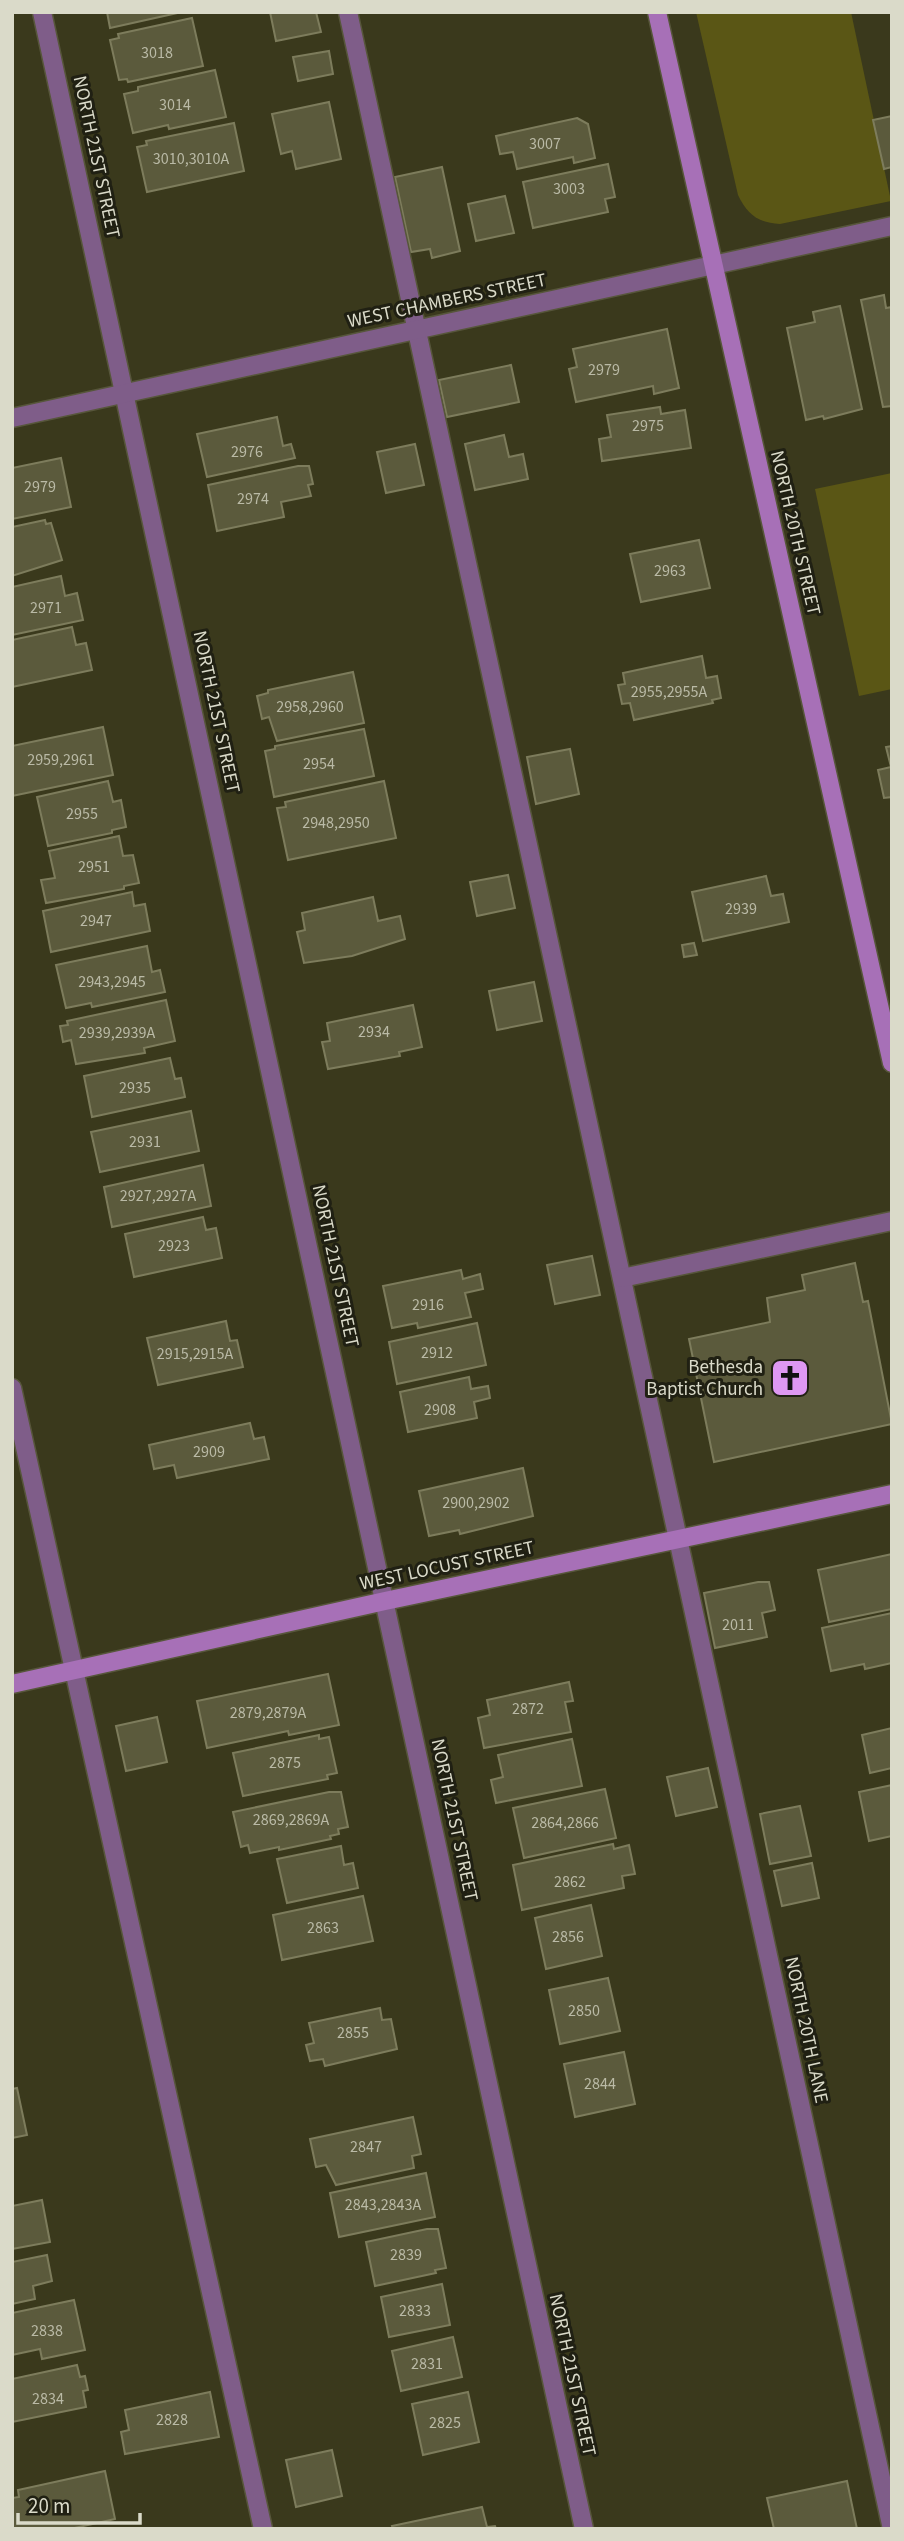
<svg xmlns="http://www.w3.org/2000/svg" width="904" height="2541" font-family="'Source Sans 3',sans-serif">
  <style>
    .green { fill: #5a5615 }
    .building { fill: #5b5a3c; stroke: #7d7c5c; stroke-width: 2 }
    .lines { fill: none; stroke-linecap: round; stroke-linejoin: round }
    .lane-casing { stroke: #57563b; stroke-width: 21 }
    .street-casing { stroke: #57563b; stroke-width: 21 }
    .secondary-casing { stroke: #57563b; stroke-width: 21 }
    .lane { stroke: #7f5d89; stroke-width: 18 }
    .street { stroke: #7f5d89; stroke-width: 18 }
    .secondary { stroke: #a770b7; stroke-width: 18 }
    .labels { text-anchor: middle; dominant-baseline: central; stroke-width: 6; stroke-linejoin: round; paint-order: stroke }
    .number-label { font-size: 16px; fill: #babaa6 }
    .street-label { font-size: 19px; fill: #dadac9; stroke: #202013 }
    .poi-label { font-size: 19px; fill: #dadac9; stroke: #202013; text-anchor: end }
  </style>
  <rect width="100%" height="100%" fill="#3a391c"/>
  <g class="green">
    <path d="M 696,12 L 851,12 L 891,201 L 780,224 C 758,223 747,214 738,195 Z"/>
    <path d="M 892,473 L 892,689 L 859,696 L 815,489 Z"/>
  </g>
  <g class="building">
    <path d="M 107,12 L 182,12 L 110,28 Z"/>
    <path d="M 270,12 L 316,12 L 321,32 L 276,41 Z"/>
    <path d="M 192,18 L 203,66 L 128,82 L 127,79 L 119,80 L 110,40 L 119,38 L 118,34 Z"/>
    <path d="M 329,51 L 333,74 L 298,81 L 293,57 Z"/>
    <path d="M 215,70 L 226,117 L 169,129 L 168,125 L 133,133 L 124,94 L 138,91 L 138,87 Z"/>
    <path d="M 329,102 L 341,159 L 296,169 L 292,151 L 281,154 L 272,114 Z"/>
    <path d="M 892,116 L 892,167 L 884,169 L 873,120 Z"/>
    <path d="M 577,118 L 588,124 L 595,158 L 574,163 L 573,157 L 517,169 L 513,152 L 500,154 L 496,136 Z"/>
    <path d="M 234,123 L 244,171 L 147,192 L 137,147 L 147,145 L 146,141 Z"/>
    <path d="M 608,164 L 615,197 L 605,199 L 608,212 L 533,228 L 523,182 Z"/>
    <path d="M 442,167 L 460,251 L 432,258 L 430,249 L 411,252 L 395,177 Z"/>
    <path d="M 505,196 L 514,233 L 476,241 L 468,204 Z"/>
    <path d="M 884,295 L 886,308 L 892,307 L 892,406 L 883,407 L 861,300 Z"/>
    <path d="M 840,306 L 862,409 L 824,419 L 823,416 L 806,420 L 787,328 L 815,322 L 813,312 Z"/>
    <path d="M 667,329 L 679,388 L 654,394 L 653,386 L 576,402 L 569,369 L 577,367 L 573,349 Z"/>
    <path d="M 511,365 L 519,402 L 447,417 L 439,380 Z"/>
    <path d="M 660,407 L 661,414 L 685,410 L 691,448 L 602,461 L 599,439 L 611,437 L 607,415 Z"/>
    <path d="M 277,417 L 283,446 L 291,444 L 295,458 L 207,477 L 197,434 Z"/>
    <path d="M 504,435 L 509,457 L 523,454 L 528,479 L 475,490 L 465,444 Z"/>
    <path d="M 415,444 L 424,485 L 386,493 L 377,452 Z"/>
    <path d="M 61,458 L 71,507 L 12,519 L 12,468 Z"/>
    <path d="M 298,466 L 309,466 L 313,484 L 308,485 L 311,496 L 281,502 L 284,517 L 217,531 L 208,485 Z"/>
    <path d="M 45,520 L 46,524 L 51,523 L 62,560 L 12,576 L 12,527 Z"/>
    <path d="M 699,540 L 710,588 L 641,602 L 630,554 Z"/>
    <path d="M 61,576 L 65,596 L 77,593 L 83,620 L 12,635 L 12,587 Z"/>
    <path d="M 72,627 L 76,645 L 86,643 L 92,670 L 12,687 L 12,640 Z"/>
    <path d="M 702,656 L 706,678 L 717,676 L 721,698 L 712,700 L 713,703 L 634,720 L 630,703 L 622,704 L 618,685 L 625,684 L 623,673 Z"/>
    <path d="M 353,672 L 364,723 L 277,741 L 269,717 L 262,719 L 257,696 L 268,693 L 268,690 Z"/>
    <path d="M 103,727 L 113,775 L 12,796 L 12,746 Z"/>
    <path d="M 364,729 L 374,776 L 274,797 L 265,751 L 275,749 L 275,746 Z"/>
    <path d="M 892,746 L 892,797 L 884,798 L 878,770 L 891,767 L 886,747 Z"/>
    <path d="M 570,749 L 579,794 L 536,804 L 527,757 Z"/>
    <path d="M 108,781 L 113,802 L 121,800 L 126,827 L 112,830 L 112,833 L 48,846 L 37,797 Z"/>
    <path d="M 384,781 L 396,838 L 288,860 L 277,808 L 286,807 L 285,802 Z"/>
    <path d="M 119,836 L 123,856 L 133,855 L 139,883 L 124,886 L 124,889 L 46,903 L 41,880 L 55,878 L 49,851 Z"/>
    <path d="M 508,875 L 515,908 L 477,916 L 470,882 Z"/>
    <path d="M 766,876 L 771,896 L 783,894 L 789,922 L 703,941 L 692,892 Z"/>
    <path d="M 132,892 L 134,906 L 145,904 L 150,931 L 51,952 L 43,911 Z"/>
    <path d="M 373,897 L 378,921 L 400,916 L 405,939 L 352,956 L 304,963 L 297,932 L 305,930 L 302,913 Z"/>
    <path d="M 694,943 L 697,955 L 684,957 L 682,945 Z"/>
    <path d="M 147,946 L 152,972 L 160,970 L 165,992 L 92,1007 L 91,1003 L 66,1008 L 56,965 Z"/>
    <path d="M 534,982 L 542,1021 L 497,1030 L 489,991 Z"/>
    <path d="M 166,1000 L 175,1041 L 144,1048 L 145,1053 L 76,1064 L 71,1040 L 63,1042 L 60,1026 L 68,1025 L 67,1021 Z"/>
    <path d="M 413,1005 L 422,1047 L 399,1052 L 400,1056 L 328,1069 L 322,1042 L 330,1041 L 327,1023 Z"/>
    <path d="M 170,1058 L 175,1079 L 181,1078 L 185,1097 L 92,1117 L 84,1076 Z"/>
    <path d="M 191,1111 L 199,1151 L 100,1172 L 91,1132 Z"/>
    <path d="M 203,1165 L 211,1206 L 112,1227 L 104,1187 Z"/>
    <path d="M 203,1217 L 206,1230 L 216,1228 L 222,1258 L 134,1277 L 125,1234 Z"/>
    <path d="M 592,1256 L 600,1295 L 555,1304 L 547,1265 Z"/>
    <path d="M 855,1263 L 863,1302 L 868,1301 L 892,1424 L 714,1462 L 689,1339 L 770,1322 L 767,1298 L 805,1290 L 802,1275 Z"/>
    <path d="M 461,1270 L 463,1279 L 480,1274 L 483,1289 L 465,1293 L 471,1317 L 418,1328 L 417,1323 L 392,1328 L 383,1286 Z"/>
    <path d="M 226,1321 L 230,1341 L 237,1340 L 243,1367 L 158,1385 L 147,1338 Z"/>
    <path d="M 477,1323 L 486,1365 L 397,1384 L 389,1342 Z"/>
    <path d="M 469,1377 L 471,1389 L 488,1386 L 490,1398 L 474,1402 L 477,1418 L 408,1432 L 400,1392 Z"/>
    <path d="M 250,1423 L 254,1439 L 264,1437 L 269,1459 L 177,1478 L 174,1465 L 154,1469 L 149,1445 Z"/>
    <path d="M 523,1468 L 533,1516 L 460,1534 L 459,1530 L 429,1536 L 419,1491 Z"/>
    <path d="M 892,1554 L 892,1609 L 829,1622 L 818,1570 Z"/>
    <path d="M 758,1582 L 769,1582 L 775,1610 L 762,1613 L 767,1637 L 715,1648 L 704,1593 Z"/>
    <path d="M 892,1613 L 892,1663 L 865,1669 L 864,1664 L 831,1671 L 822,1628 Z"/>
    <path d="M 328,1674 L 339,1725 L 289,1735 L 288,1731 L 207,1748 L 197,1701 Z"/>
    <path d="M 569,1682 L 573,1701 L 565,1702 L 571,1732 L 484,1748 L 478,1718 L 490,1715 L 487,1700 Z"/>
    <path d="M 157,1717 L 167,1762 L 126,1771 L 116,1726 Z"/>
    <path d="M 892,1728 L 892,1768 L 870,1773 L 862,1735 Z"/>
    <path d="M 319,1735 L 319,1739 L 329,1737 L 337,1773 L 327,1775 L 328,1779 L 243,1796 L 233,1753 Z"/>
    <path d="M 572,1739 L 582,1786 L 496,1803 L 491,1780 L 503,1777 L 498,1755 Z"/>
    <path d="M 708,1768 L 717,1807 L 676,1816 L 667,1777 Z"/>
    <path d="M 892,1785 L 892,1836 L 869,1841 L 859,1792 Z"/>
    <path d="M 605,1789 L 616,1838 L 524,1858 L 513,1808 Z"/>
    <path d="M 329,1792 L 341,1792 L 348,1827 L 338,1829 L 339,1834 L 330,1836 L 331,1839 L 279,1850 L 279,1847 L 250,1853 L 248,1845 L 241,1847 L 233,1812 Z"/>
    <path d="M 800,1806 L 811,1856 L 770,1864 L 760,1814 Z"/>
    <path d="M 613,1844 L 614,1849 L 629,1845 L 635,1874 L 622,1876 L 624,1888 L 522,1910 L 513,1865 Z"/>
    <path d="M 341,1846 L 344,1865 L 353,1863 L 358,1888 L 287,1903 L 277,1859 Z"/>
    <path d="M 812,1863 L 819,1898 L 782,1906 L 774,1871 Z"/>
    <path d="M 363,1896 L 373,1941 L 282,1960 L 273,1915 Z"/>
    <path d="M 591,1905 L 602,1956 L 546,1969 L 535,1918 Z"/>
    <path d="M 608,1978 L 620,2031 L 560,2044 L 549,1990 Z"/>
    <path d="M 380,2008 L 382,2020 L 391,2019 L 397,2049 L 325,2066 L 323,2059 L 310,2061 L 306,2045 L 314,2043 L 309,2023 Z"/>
    <path d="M 624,2052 L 635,2104 L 575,2117 L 564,2064 Z"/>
    <path d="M 17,2088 L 27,2135 L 12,2138 L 12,2089 Z"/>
    <path d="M 413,2117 L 421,2154 L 412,2156 L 414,2168 L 336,2185 L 326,2165 L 316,2167 L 310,2139 Z"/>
    <path d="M 426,2173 L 435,2217 L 339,2237 L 330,2193 Z"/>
    <path d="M 42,2200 L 50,2242 L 12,2249 L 12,2206 Z"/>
    <path d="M 427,2229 L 438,2229 L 446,2268 L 435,2270 L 436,2273 L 375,2286 L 366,2242 Z"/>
    <path d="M 47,2255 L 52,2281 L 33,2286 L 35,2299 L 12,2304 L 12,2262 Z"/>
    <path d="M 442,2284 L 450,2325 L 389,2337 L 381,2297 Z"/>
    <path d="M 74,2300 L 85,2350 L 42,2359 L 40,2349 L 12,2355 L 12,2313 Z"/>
    <path d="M 453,2337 L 462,2377 L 401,2391 L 392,2351 Z"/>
    <path d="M 77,2365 L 80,2377 L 85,2376 L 88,2390 L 83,2391 L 86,2407 L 12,2422 L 12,2379 Z"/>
    <path d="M 210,2392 L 219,2437 L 125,2454 L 121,2432 L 129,2430 L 125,2410 Z"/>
    <path d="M 468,2392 L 479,2442 L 423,2455 L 412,2404 Z"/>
    <path d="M 332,2450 L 342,2496 L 296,2507 L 286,2460 Z"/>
    <path d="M 105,2471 L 115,2519 L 70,2529 L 12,2529 L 12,2498 L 19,2497 L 18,2490 Z"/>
    <path d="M 847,2481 L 857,2529 L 774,2529 L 767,2498 Z"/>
    <path d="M 482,2507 L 487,2527 L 495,2526 L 496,2529 L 393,2529 L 392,2526 Z"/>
  </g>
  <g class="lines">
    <defs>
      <g id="lane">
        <path d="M 348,12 L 892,2529"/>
        <path d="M 622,1278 L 892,1221"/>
        <path d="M 12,1388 L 263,2529"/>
      </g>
      <g id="street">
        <path d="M 42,12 L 584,2529"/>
        <path d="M 12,418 L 892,226"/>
      </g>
      <g id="secondary">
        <path d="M 657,12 L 892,1063"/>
        <path d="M 12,1684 L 385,1601 L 892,1494"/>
      </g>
    </defs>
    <use href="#lane" class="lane-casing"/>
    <use href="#street" class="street-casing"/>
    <use href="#secondary" class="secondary-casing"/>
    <use href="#lane" class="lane"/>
    <use href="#street" class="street"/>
    <use href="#secondary" class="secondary"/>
  </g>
  <defs>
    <symbol id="church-square" viewBox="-11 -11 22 22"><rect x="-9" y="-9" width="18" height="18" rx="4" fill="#de98f2" stroke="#202013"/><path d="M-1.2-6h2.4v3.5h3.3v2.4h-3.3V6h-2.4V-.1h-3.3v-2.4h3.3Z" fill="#111"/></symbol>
  </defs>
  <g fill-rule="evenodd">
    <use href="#church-square" x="768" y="1356" width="44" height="44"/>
  </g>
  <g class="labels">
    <g class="number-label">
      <text x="157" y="53">3018</text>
      <text x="175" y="105">3014</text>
      <text x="545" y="144">3007</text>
      <text x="191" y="159">3010,3010A</text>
      <text x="569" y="189">3003</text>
      <text x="604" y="370">2979</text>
      <text x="648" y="426">2975</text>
      <text x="247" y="452">2976</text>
      <text x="40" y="487">2979</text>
      <text x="253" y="499">2974</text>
      <text x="670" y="571">2963</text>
      <text x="46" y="608">2971</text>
      <text x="669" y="692">2955,2955A</text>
      <text x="310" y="707">2958,2960</text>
      <text x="61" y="760">2959,2961</text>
      <text x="319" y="764">2954</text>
      <text x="82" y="814">2955</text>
      <text x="336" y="823">2948,2950</text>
      <text x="94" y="867">2951</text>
      <text x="741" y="909">2939</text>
      <text x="96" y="921">2947</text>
      <text x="112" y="982">2943,2945</text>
      <text x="374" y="1032">2934</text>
      <text x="117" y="1033">2939,2939A</text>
      <text x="135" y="1088">2935</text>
      <text x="145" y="1142">2931</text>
      <text x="158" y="1196">2927,2927A</text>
      <text x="174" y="1246">2923</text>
      <text x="428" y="1305">2916</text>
      <text x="437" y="1353">2912</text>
      <text x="195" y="1354">2915,2915A</text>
      <text x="440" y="1410">2908</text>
      <text x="209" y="1452">2909</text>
      <text x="476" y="1503">2900,2902</text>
      <text x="738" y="1625">2011</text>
      <text x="528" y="1709">2872</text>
      <text x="268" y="1713">2879,2879A</text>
      <text x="285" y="1763">2875</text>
      <text x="291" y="1820">2869,2869A</text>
      <text x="565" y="1823">2864,2866</text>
      <text x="570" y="1882">2862</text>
      <text x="323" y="1928">2863</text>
      <text x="568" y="1937">2856</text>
      <text x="584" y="2011">2850</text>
      <text x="353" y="2033">2855</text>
      <text x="600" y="2084">2844</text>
      <text x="366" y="2147">2847</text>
      <text x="383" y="2205">2843,2843A</text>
      <text x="406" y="2255">2839</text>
      <text x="415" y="2311">2833</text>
      <text x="47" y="2331">2838</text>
      <text x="427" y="2364">2831</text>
      <text x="48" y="2399">2834</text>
      <text x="172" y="2420">2828</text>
      <text x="445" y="2423">2825</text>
    </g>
    <g class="street-label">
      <text transform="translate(96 157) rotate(78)">NORTH 21ST STREET</text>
      <text transform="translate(447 301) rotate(-12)">WEST CHAMBERS STREET</text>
      <text transform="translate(795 533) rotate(77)">NORTH 20TH STREET</text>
      <text transform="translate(216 712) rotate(78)">NORTH 21ST STREET</text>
      <text transform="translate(335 1266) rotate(78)">NORTH 21ST STREET</text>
      <text transform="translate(447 1566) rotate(-12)">WEST LOCUST STREET</text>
      <text transform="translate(454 1820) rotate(78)">NORTH 21ST STREET</text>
      <text transform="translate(806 2030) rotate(78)">NORTH 20TH LANE</text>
      <text transform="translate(572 2375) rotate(78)">NORTH 21ST STREET</text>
    </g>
    <g class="poi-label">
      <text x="763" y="1367">Bethesda<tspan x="763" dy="22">Baptist Church</tspan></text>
    </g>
  </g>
  <rect width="904" height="2541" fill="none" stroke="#dadac9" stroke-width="28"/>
  <path d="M18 2513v10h122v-10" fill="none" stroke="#dadac9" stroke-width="3.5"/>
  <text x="28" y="2513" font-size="21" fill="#dadac9" stroke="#202013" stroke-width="5" paint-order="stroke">20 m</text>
</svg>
